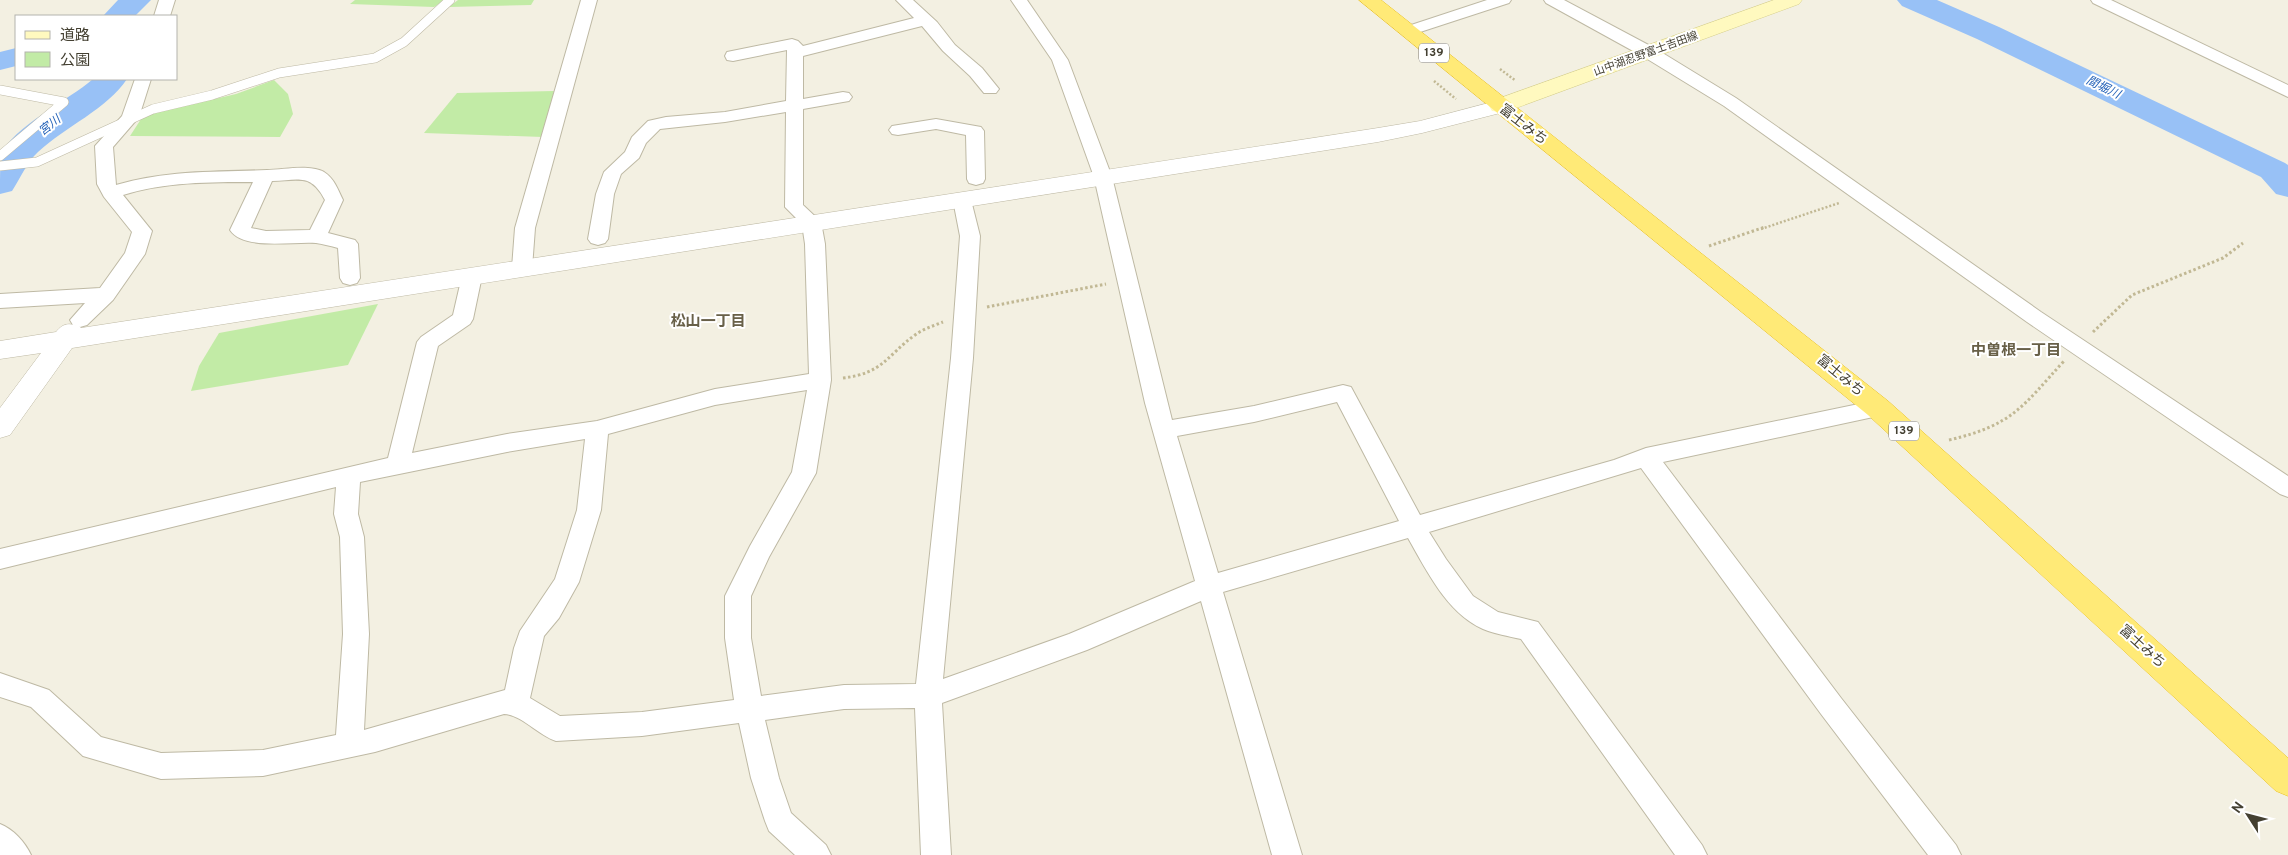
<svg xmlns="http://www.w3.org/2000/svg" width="2288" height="855" font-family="Overpass,'Noto Sans JP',sans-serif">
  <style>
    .green { fill: #c2eba6 }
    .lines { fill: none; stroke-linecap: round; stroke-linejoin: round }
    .river { fill: #98c1f6; fill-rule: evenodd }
    .service-casing { stroke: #beb9a4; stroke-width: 10 }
    .minor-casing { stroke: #beb9a4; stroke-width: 2 }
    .tertiary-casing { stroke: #beb9a4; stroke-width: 1 }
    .secondary-casing { stroke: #d6cf8d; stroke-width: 1 }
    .trunk-casing { stroke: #e9bf25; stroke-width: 1 }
    .path-far1 { stroke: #c1b894; stroke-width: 2.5; stroke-dasharray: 2 2; stroke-linecap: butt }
    .path { stroke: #c1b894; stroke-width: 3; stroke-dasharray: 2.5 2.5; stroke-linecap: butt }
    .service { stroke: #fff; stroke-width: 9 }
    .minor { fill: #fff; fill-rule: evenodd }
    .tertiary { fill: #fff; fill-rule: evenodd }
    .secondary { fill: #fff9bf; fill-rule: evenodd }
    .trunk { fill: #ffea77; fill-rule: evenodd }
    .labels { text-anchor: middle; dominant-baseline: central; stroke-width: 4; stroke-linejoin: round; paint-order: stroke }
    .far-street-label { font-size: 11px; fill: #444032; stroke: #fff }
    .shield { fill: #fff; stroke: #7c7970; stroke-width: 1 }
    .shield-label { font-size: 12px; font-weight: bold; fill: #444032 }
    .far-water-label { font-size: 12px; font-style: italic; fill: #2462b8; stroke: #fff }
    .street-label { font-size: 14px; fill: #444032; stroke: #fff }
    .neighbourhood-label { font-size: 15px; font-weight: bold; fill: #686048; stroke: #fff }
  </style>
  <rect width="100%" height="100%" fill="#f3f0e2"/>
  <g class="green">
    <path d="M 355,0 L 445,0 L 434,7 L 350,4 Z"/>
    <path d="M 458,0 L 534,0 L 531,5 L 449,7 Z"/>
    <path d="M 274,80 L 288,94 L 293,114 L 280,137 L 130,136 L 143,116 L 236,94 Z"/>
    <path d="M 554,91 L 543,137 L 424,133 L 457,93 Z"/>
    <path d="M 378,304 L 348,365 L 191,391 L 199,366 L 219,333 Z"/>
  </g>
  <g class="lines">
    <g class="river">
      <path d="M 118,0 L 151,0 L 135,16 L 103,16 Z"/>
      <path d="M 1897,0 L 1937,0 L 1999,27 L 2285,163 L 2288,165 L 2288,197 L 2276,194 L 2261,177 L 1977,39 L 1902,6 Z"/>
      <path d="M 16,48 L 16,66 L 0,70 L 0,52 Z"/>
      <path d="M 93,79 L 127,79 C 107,109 65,127 38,152 C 27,162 20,179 12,191 L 0,194 C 0,183 0,165 1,155 C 12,127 69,100 93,79 Z"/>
    </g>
    <defs>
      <g id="service">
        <path d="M 0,90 L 64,102 L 0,156"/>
        <path d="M 0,166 L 37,162 L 153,109 L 212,95 L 279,73 L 375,58 L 404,42 L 450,0"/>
      </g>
      <g id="minor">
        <path d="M 159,0 L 175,0 L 170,16 L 154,16 Z"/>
        <path d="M 581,0 L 597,0 L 535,228 L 532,268 L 529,273 L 522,275 L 515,273 L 512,268 L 515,228 Z"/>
        <path d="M 896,0 L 913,0 L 937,22 L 955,45 L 982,68 L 999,89 L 996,93 L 984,93 L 970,76 L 943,51 L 922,26 L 803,56 L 803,99 L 843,92 L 849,93 L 852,97 L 849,101 L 843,102 L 803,109 L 803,205 L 821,222 L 825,244 L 831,380 L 816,473 L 769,557 L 751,596 L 751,638 L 761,696 L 844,685 L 916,684 L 951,358 L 960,236 L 953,200 L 955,196 L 962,194 L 969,196 L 971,200 L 980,236 L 973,358 L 943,679 L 1069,634 L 1195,581 L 1145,403 L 1094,177 L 1052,60 L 1011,0 L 1027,0 L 1068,60 L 1112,177 L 1172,420 L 1254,406 L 1343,385 L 1351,387 L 1420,515 L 1614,460 L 1646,448 L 1878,400 L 1886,402 L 1889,408 L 1886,414 L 1878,416 L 1663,462 L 1841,698 L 1956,845 L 1961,855 L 1928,855 L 1821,714 L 1641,468 L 1429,532 L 1446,559 L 1473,596 L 1498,612 L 1538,622 L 1702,845 L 1707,855 L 1675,855 L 1521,639 C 1508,636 1495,634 1483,629 C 1447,613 1427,571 1408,538 L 1223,592 L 1302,855 L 1272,855 L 1201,601 L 1087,650 L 942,703 L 951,855 L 921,855 L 915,708 L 844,709 L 765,720 L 779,778 L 791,813 L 826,845 L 831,855 L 795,855 L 769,831 L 765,821 L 751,778 L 739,723 L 642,736 L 556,741 C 538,735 522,715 504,714 L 375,752 L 263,776 L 161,779 L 83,756 L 31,707 L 0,697 L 0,673 L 49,690 L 101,737 L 161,753 L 263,750 L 336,735 L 343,634 L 340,537 L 334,514 L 336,487 L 0,569 L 0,549 L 388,458 L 417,342 L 421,337 L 453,315 L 462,276 L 465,271 L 472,269 L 479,271 L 482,276 L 473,319 L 470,324 L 438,346 L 412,453 L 507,434 L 597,421 L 715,389 L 809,374 L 805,244 L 802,224 L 785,207 L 786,112 L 725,122 L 660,129 L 646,143 L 639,158 L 621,174 L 614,194 L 608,239 L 605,243 L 598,245 L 591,243 L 588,239 L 596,194 L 604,172 L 625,152 L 632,137 L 648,121 L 666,117 L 725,112 L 786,101 L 787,50 L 733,61 L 727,60 L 725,56 L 727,52 L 792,39 L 798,41 L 803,46 L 914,18 ZM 807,390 L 792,472 L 750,546 L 725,596 L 725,638 L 734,700 L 642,712 L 560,716 L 530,698 L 544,636 L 559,618 L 579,582 L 601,510 L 608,434 L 715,405 ZM 1337,402 L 1399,521 L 1218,573 L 1177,436 L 1254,422 ZM 585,439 L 577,510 L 555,579 L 520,631 L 514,648 L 505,690 L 364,730 L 369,634 L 364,537 L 358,514 L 360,482 L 507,452 Z"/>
        <path d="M 1487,0 L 1511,0 L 1509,3 L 1414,34 L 1402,34 L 1400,31 L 1402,28 Z"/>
        <path d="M 1544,0 L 1564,0 L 1656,49 L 1736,98 L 2041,312 L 2288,476 L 2288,497 L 2280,494 L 2027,322 L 1724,106 L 1644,57 L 1546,3 Z"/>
        <path d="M 2091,0 L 2111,0 L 2288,85 L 2288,97 L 2093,3 Z"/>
        <path d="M 135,79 L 151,79 L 139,117 L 113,147 L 116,185 C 166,170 216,172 267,170 C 283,170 309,164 324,172 C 334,178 338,190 343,200 L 328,233 L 355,240 L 358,244 L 360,278 L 357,283 L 350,285 L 343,283 L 340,278 L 338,248 C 331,246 323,244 316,243 C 294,241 244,251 230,230 L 253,182 C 209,182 165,182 123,195 L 152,231 L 145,254 L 113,300 L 87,325 L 80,327 L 73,325 L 70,320 L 85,303 L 0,308 L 0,294 L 100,288 L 125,253 L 132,232 L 104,197 L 97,184 L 95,146 L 122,116 ZM 272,181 C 299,180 311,173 325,200 L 310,230 L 266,231 L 251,228 Z"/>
        <path d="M 936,119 L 981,127 L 984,131 L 985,179 L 983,183 L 976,185 L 969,183 L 967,179 L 966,135 L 936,129 L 898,135 L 892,134 L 889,130 L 892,126 Z"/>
        <path d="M 0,824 C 13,829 25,842 31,855 L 0,855 Z"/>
      </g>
      <path id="tertiary" d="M 1500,100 L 1508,101 L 1511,106 L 1508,111 L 1422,133 L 1378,142 L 72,348 L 10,435 L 0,438 L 0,408 L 41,353 L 0,359 L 0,341 L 56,332 C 63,323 69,323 79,326 L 81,328 L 1378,128 L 1420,121 Z"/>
      <path id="secondary" d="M 1774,0 L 1802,0 L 1799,4 L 1508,111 L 1500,112 L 1492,111 L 1489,106 L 1492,101 Z"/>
      <path id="trunk" d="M 1359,0 L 1381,0 L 1888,401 L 2288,758 L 2288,796 L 2276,791 L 1868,415 Z"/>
    </defs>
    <use href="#service" class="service-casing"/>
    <use href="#minor" class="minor-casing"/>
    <use href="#tertiary" class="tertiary-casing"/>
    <use href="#secondary" class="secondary-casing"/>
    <use href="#trunk" class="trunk-casing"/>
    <g class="path-far1">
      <path d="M 1500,69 L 1516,81"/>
      <path d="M 1434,81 L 1456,99"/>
      <path d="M 1761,229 L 1839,203"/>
    </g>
    <g class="path">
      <path d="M 1709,246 L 1765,227"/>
      <path d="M 987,307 L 1106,284"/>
      <path d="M 2093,332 L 2132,295 L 2223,258 L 2243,243"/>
      <path d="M 843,378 C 884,373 886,356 915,335 C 923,329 933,326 943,322"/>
      <path d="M 1949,440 C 2013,425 2022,407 2064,361"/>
    </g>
    <use href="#service" class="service"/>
    <use href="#minor" class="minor"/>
    <use href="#tertiary" class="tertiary"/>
    <use href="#secondary" class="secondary"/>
    <use href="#trunk" class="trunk"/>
  </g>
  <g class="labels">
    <g class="far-street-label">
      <text transform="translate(1646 54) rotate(-20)">山中湖忍野富士吉田線</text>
    </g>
    <g class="shield">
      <rect x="1419" y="43.5" width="30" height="19" rx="4"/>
      <rect x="1889" y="421.5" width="30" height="19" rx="4"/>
    </g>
    <g class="shield-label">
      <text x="1434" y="53">139</text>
      <text x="1904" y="431">139</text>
    </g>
    <g class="far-water-label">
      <text transform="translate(2103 88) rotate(26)">間堀川</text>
      <text transform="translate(50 126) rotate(-38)">宮川</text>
    </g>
    <g class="street-label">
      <text transform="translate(1523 125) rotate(38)">富士みち</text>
      <text transform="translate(1840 376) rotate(40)">富士みち</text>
      <text transform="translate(2142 647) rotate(42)">富士みち</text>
    </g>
    <g class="neighbourhood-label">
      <text x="708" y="322">松山一丁目</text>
      <text x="2016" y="351">中曽根一丁目</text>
    </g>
  </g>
  <rect x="15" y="15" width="162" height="65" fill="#ffffff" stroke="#b4b3ad"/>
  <rect x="25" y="31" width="25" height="8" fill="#fff9bf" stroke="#b4b3ad"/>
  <text x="60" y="40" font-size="15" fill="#444032">道路</text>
  <rect x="25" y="52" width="25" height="15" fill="#c2eba6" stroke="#b4b3ad"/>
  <text x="60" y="65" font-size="15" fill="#444032">公園</text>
  <g transform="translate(2248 815) rotate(306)" stroke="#ffffff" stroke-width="4" paint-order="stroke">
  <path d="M0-4L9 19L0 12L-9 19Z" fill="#444032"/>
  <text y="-8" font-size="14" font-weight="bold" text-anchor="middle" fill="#444032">N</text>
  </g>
</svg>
